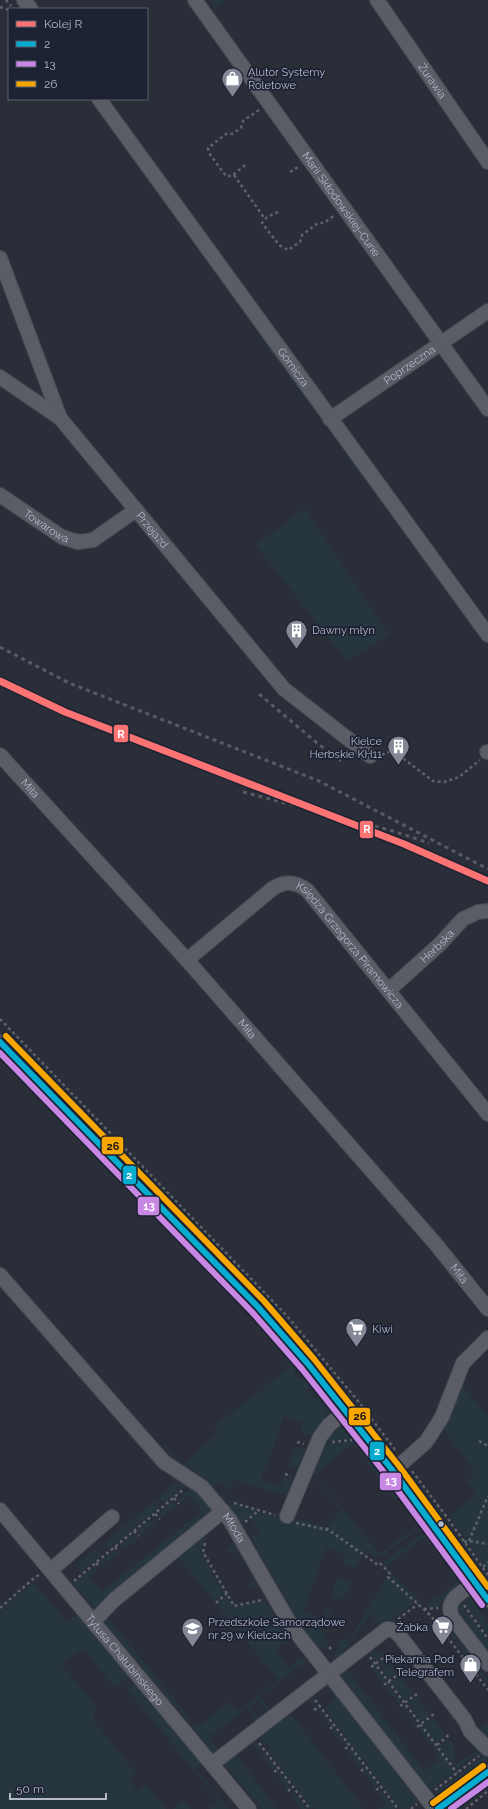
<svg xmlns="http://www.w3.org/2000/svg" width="488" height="1809" font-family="Raleway,sans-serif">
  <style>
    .green { fill: #27363e; fill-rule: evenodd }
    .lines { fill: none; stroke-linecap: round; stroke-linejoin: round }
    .minor-casing { stroke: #464951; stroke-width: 16 }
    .path { stroke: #5d616a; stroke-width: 2.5; stroke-dasharray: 3 3; stroke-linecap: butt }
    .minor { stroke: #5a5c66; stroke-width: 14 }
    .rail { stroke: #595b64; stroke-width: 3; stroke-dasharray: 4 4; stroke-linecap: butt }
    .bus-1-casing { stroke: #1d2233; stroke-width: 9 }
    .bus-2-casing { stroke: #1d2233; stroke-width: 9 }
    .bus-3-casing { stroke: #1d2233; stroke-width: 9 }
    .bus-1 { stroke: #06acd0; stroke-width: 6 }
    .bus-2 { stroke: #c787e3; stroke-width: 6 }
    .bus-3 { stroke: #f7a600; stroke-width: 6 }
    .rail-1-casing { stroke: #1d2233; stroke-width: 10 }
    .rail-1 { stroke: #fc7373; stroke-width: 7 }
    .bus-dot { fill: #b4b8c9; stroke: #1d2233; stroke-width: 1.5 }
    .labels { text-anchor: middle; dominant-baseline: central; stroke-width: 3.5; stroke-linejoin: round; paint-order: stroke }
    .poi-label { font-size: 11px; fill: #b4b8c9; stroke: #1d2233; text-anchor: start }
    .street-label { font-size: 11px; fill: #b4b8c9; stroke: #1d2233 }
    .line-badge { stroke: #1d2233; stroke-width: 1.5 }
    .badge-label { font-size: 11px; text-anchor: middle; font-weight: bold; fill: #fff }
    .pale-badge-label { font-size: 11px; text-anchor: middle; font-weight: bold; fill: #111 }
  </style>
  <rect width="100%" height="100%" fill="#2a2e38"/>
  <g class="green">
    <path d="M 209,0 L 227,0 L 215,8 Z"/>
    <path d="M 263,337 L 265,337 L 276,353 L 274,356 L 261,339 Z"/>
    <path d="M 290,375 L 308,397 L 307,399 L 306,400 L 288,376 Z"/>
    <path d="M 349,456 L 364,474 L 362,477 L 347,457 Z"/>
    <path d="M 305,508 L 389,634 L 347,661 L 256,545 Z"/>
    <path d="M 27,1050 L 40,1064 L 37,1066 L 24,1052 Z"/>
    <path d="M 41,1065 L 62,1086 L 59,1089 L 39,1067 Z"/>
    <path d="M 67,1091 L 80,1104 L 77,1107 L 64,1093 Z"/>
    <path d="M 103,1128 L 125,1151 L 123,1154 L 100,1130 Z"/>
    <path d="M 215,1243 L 230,1259 L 227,1261 L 212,1245 Z"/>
    <path d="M 237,1267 L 254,1284 L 252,1287 L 235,1269 Z"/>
    <path d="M 259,1289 L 286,1318 L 284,1321 L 257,1292 Z"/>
    <path d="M 287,1358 L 296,1369 L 293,1371 L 300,1380 L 303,1378 L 311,1387 L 307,1390 L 314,1399 L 318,1397 L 328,1409 L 322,1423 L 311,1437 L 301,1432 L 304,1423 L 284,1417 L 261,1480 L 280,1487 L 284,1477 L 295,1480 L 291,1492 L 281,1494 L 233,1480 L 232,1487 L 223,1495 L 225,1498 L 284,1517 L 229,1501 L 226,1503 L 219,1496 L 228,1489 L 221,1480 L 213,1487 L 187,1465 L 184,1467 L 162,1446 L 164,1444 L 183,1465 L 218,1433 L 214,1427 L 290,1367 L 285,1360 Z"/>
    <path d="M 460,1383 L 488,1416 L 488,1571 L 449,1516 L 477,1494 L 466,1481 L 476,1473 L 443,1429 Z"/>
    <path d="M 341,1386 L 366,1415 L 363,1418 L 338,1389 Z"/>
    <path d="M 340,1425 L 352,1439 L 323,1442 L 326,1437 Z"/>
    <path d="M 354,1441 L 357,1445 L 355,1447 L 352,1443 L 315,1475 L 379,1554 L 413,1528 L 416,1531 L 381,1557 L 379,1556 L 376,1559 L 368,1550 L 364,1554 L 327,1527 L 341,1510 L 310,1471 L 322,1444 Z"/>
    <path d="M 296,1446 L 306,1450 L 298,1470 L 288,1466 Z"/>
    <path d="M 361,1450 L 398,1498 L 396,1500 L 359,1452 Z"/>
    <path d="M 413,1476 L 428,1496 L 426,1498 L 410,1478 Z"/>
    <path d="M 176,1483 L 187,1485 L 165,1504 L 160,1498 L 157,1501 L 160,1507 L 110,1548 L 105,1543 L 101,1546 Z"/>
    <path d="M 190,1488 L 195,1490 L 212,1509 L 211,1515 L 99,1609 L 93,1607 L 73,1583 L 96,1566 L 98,1569 L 89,1577 L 102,1592 L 202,1511 L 190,1495 L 181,1502 L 178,1500 L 179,1498 Z"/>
    <path d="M 172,1502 L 177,1506 L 161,1518 L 159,1513 Z"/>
    <path d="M 230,1503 L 256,1511 L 242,1523 L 227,1505 Z"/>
    <path d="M 435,1505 L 446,1520 L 443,1522 L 432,1507 Z"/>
    <path d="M 257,1512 L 287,1521 L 289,1517 L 323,1526 L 363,1556 L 355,1568 L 343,1564 L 346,1555 L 326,1548 L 303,1611 L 322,1619 L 326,1609 L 331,1612 L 322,1632 L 329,1642 L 326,1649 L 319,1649 L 294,1614 L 249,1534 L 251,1533 L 254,1536 L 260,1533 L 251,1518 Z"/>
    <path d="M 153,1518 L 157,1521 L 141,1535 L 138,1530 Z"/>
    <path d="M 220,1522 L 223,1523 L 206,1534 L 201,1552 L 224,1593 L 214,1601 L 179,1558 L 107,1617 L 191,1720 L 189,1723 L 106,1624 L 105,1616 Z"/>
    <path d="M 425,1534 L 431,1543 L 429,1545 L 424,1538 L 385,1567 L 425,1606 L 457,1583 L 449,1572 L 451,1570 L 460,1585 L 442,1600 L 437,1607 C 433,1607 429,1608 425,1606 C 412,1601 401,1587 391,1578 L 391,1575 L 383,1566 L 384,1562 L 416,1538 Z"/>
    <path d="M 132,1535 L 137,1538 L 121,1551 L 120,1545 Z"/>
    <path d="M 463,1543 L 488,1578 L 488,1585 L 460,1545 Z"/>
    <path d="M 235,1545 L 257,1583 L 254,1587 L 249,1588 L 247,1586 L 254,1580 L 236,1550 L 229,1553 L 227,1552 L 227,1550 L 230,1546 Z"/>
    <path d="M 97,1548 L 102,1555 L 84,1569 L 82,1573 L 76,1565 Z"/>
    <path d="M 113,1551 L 118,1553 L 102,1566 L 100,1561 Z"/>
    <path d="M 338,1577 L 352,1583 L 342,1600 L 331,1596 Z"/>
    <path d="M 387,1577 L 414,1603 L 381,1628 L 370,1614 L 342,1653 L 345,1656 L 335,1661 L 333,1658 L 341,1640 L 349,1640 Z"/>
    <path d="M 33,1582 L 67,1622 L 78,1614 L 130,1676 L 115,1688 L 83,1648 L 62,1665 L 96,1706 L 93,1715 L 95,1722 L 136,1773 L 136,1775 L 129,1781 L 137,1791 L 145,1785 L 147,1786 L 166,1809 L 0,1809 L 0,1611 Z"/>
    <path d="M 468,1594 L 488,1623 L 488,1636 L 461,1597 Z"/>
    <path d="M 226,1597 L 233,1608 L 261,1601 L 266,1603 L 290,1638 L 275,1649 L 292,1672 L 260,1697 L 272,1713 L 259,1720 L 255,1719 L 247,1708 L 209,1737 L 219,1750 L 215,1755 L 192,1727 L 195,1724 L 198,1727 L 229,1702 L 238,1712 L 278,1679 L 217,1605 ZM 259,1701 L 266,1711 L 258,1717 L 250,1707 Z"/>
    <path d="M 458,1599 L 488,1642 L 488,1651 L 456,1608 Z"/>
    <path d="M 440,1615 L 458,1639 L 454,1641 L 437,1618 Z"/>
    <path d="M 459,1641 L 474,1661 L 471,1664 L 456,1643 Z"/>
    <path d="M 365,1648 L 370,1648 L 383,1656 L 376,1662 Z"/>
    <path d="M 303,1656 L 317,1675 L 306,1661 L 293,1671 L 290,1666 Z"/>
    <path d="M 386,1658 L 397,1673 L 389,1679 L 378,1664 Z"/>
    <path d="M 476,1663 L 488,1680 L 488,1685 L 473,1665 Z"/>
    <path d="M 375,1666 L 386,1681 L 383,1684 L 372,1669 Z"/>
    <path d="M 345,1667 L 424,1771 L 440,1759 L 433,1748 L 436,1746 L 455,1771 L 433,1788 L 430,1788 L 420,1778 L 338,1672 Z"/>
    <path d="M 399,1675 L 414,1694 L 405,1701 L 391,1682 Z"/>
    <path d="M 136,1682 L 203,1762 L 195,1768 L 229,1809 L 209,1809 L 219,1801 L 127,1689 Z"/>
    <path d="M 323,1682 L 329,1685 L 416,1799 L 417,1801 L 407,1809 L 400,1809 L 324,1708 L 335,1698 Z"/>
    <path d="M 389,1685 L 402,1702 L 399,1704 L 386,1687 Z"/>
    <path d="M 308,1693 L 316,1705 L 314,1706 L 306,1696 L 288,1711 L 364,1809 L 315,1809 L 316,1808 L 315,1806 L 311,1808 L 282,1770 L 285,1766 L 284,1765 L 280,1767 L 267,1750 L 270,1747 L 268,1744 L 265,1746 L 255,1734 Z"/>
    <path d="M 416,1697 L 430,1715 L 421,1722 L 412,1709 L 415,1707 L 413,1705 L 410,1707 L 407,1703 Z"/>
    <path d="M 404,1705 L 418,1723 L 415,1725 L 401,1707 Z"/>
    <path d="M 320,1709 L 331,1725 L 329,1726 L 317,1711 Z"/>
    <path d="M 432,1717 L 446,1736 L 437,1743 L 423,1725 Z"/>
    <path d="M 488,1722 L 488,1743 L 474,1733 Z"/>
    <path d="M 421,1727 L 433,1743 L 430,1745 L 418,1729 Z"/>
    <path d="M 335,1729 L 347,1744 L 344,1746 L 332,1731 Z"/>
    <path d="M 252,1736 L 262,1748 L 258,1751 L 251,1741 L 235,1753 L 277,1809 L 262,1809 L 222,1761 Z"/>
    <path d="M 448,1738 L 455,1747 L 454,1760 L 457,1764 L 476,1750 L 469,1740 L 483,1749 L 457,1769 L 439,1746 Z"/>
    <path d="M 350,1748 L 363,1765 L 360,1768 L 347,1751 Z"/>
    <path d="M 264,1752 L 276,1767 L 272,1770 L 261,1755 Z"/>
    <path d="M 487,1753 L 487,1760 L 442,1794 L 435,1793 Z"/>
    <path d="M 366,1770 L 378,1785 L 375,1787 L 363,1772 Z"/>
    <path d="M 279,1772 L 291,1787 L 287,1790 L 276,1774 Z"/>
    <path d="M 485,1787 L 488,1789 L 461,1809 L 457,1809 Z"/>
    <path d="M 381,1789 L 396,1809 L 377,1809 L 386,1802 L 378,1792 Z"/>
    <path d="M 294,1791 L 307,1809 L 302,1809 L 290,1794 Z"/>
    <path d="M 183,1800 L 191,1809 L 174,1809 L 173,1808 Z"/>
  </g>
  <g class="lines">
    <defs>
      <g id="minor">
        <path d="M 24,0 L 31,9"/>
        <path id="s1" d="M 195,0 L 488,409"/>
        <path id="s2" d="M 377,0 L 488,162"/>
        <path id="s3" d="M 99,99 L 488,635"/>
        <path id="s4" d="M 0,258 L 60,418 L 284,689 L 370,756"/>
        <path d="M 0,377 L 60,418"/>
        <path id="s5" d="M 330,419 L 488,311"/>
        <path id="s6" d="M 0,495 L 62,537 L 78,542 L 93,540 L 136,510"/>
        <path d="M 487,752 L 488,752"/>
        <path id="s7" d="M 0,755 L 187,960 L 434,1242 L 488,1309"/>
        <path id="s8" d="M 187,960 L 272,889 C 284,881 295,881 307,890 L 488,1114"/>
        <path id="s9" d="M 389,990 L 440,944 L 463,919 L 478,912 L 488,911"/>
        <path d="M 0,1042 L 258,1307 L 308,1364 L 393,1471 L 488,1600"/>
        <path id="s10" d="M 0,1275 L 164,1462 L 202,1487 L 230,1520 L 292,1627 L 435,1809"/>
        <path d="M 393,1471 L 426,1442 L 442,1417 L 463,1363 L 488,1338"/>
        <path id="s11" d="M 0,1510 L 249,1809"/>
        <path d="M 287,1516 L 320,1437 L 329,1425 L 345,1412"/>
        <path d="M 51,1570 L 112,1517"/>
        <path d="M 475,1583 C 463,1592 444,1599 452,1617 L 488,1664"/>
        <path d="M 93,1622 L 114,1600 L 223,1511"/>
        <path d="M 212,1764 L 387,1629 L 393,1630 L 399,1635 L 465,1720 L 470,1731 L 488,1749"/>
        <path d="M 438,1809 L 488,1772"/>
      </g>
    </defs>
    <use href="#minor" class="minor-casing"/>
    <g class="path">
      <path d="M 6,0 L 11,6"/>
      <path d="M 0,7 L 9,10"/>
      <path d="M 245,165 L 232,176 L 226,176 L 209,153 L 208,148 L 226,134 L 232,134 L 241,128 L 243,121 L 259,110"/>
      <path d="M 290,172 L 298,167"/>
      <path d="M 234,175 L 265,219"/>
      <path d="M 278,212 L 267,217 L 262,223 L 279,245 L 288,250 L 300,242 L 302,235 L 318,223 L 324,223 L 335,215"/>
      <path d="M 382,755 L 387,752 L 396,753 L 433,781 L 444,782 L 459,777 L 480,760"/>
      <path d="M 0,1019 L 287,1316 L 358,1401 L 396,1451"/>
      <path d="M 479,1441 L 488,1446"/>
      <path d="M 297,1442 L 304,1444"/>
      <path d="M 332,1442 L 352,1440"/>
      <path d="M 412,1471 L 446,1516 L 488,1575"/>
      <path d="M 285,1474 L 291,1476"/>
      <path d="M 174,1498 L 179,1504"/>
      <path d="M 234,1503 L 275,1515"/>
      <path d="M 155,1514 L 160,1519"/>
      <path d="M 245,1522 L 258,1511"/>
      <path d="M 296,1523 L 328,1530"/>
      <path d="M 326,1528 L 378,1565"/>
      <path d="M 134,1531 L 139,1536"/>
      <path d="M 469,1541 L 488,1496"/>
      <path d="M 464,1542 L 469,1541 L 488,1544"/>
      <path d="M 205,1543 L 203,1552 L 234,1606 L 262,1600"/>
      <path d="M 115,1547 L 119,1552"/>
      <path d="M 96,1563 L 100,1567"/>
      <path d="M 380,1563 L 390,1574 L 388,1577 L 431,1616 L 488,1690"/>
      <path d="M 483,1567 L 488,1562"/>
      <path d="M 74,1581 L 184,1489"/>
      <path d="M 216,1603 L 227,1593"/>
      <path d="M 464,1605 L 488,1639"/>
      <path d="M 0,1608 L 33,1579 L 39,1575"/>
      <path d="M 424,1609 L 438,1608"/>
      <path d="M 398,1619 L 418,1604"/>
      <path d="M 329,1647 L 332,1650"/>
      <path d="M 370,1657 L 457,1773"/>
      <path d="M 371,1667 L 387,1655"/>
      <path d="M 384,1685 L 401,1672"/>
      <path d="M 315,1700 L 398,1809"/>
      <path d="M 400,1706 L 417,1694"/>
      <path d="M 314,1710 L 320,1706"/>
      <path d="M 417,1727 L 434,1714"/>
      <path d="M 330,1729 L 334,1725"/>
      <path d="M 259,1743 L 310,1809"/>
      <path d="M 437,1745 L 450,1734"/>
      <path d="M 345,1749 L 350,1745"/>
      <path d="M 361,1771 L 366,1767"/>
      <path d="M 274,1772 L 279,1768"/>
      <path d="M 376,1790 L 381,1786"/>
      <path d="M 435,1790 L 479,1756"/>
      <path d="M 288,1791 L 293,1787"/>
      <path d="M 411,1809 L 417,1804"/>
      <path d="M 466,1809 L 488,1791"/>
    </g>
    <use href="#minor" class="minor"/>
    <g class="rail">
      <path d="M 0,647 L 69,683 L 319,781 L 488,869"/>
      <path d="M 259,694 L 317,743 L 341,761"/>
      <path d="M 243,792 L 393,831 L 429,843"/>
    </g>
    <defs>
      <g id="bus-1">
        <path d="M 0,1042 L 258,1307 L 308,1364 L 393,1471 L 488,1600"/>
        <path d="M 438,1809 L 488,1772"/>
      </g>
      <g id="bus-2">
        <path d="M 0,1053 L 252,1312 L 302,1369 L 387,1476 L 482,1605"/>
        <path d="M 451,1809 L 488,1782"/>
      </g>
      <g id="bus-3">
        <path d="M 6,1036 L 264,1301 L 314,1359 L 399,1466 L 488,1587"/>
        <path d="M 433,1803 L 483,1766"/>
      </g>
    </defs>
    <use href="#bus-1" class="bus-1-casing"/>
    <use href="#bus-2" class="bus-2-casing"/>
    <use href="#bus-3" class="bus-3-casing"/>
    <use href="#bus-1" class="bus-1"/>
    <use href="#bus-2" class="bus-2"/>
    <use href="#bus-3" class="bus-3"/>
    <defs>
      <path id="rail-1" d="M 0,681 L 65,712 L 404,844 L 488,881"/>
    </defs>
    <use href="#rail-1" class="rail-1-casing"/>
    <use href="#rail-1" class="rail-1"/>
  </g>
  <defs>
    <symbol id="shop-pin" viewBox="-11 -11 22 30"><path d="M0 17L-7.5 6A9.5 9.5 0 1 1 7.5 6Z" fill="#848896" stroke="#1d2233"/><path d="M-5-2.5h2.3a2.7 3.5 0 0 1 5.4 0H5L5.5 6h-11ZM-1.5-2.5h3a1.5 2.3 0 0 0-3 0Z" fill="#fff"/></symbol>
    <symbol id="building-pin" viewBox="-11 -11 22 30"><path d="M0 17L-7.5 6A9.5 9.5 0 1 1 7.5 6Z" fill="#848896" stroke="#1d2233"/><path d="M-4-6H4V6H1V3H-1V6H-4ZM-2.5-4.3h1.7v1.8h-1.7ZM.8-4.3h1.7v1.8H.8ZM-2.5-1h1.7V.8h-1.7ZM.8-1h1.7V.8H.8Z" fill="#fff"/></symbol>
    <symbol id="supermarket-pin" viewBox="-11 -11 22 30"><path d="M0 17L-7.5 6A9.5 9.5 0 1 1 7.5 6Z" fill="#848896" stroke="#1d2233"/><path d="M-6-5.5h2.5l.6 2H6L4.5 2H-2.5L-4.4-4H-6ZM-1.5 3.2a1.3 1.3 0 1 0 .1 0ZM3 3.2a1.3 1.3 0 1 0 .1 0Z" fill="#fff"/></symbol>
    <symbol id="school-pin" viewBox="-11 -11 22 30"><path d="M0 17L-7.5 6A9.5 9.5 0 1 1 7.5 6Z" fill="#848896" stroke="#1d2233"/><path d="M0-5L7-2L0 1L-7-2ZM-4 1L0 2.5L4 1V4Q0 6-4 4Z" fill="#fff"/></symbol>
  </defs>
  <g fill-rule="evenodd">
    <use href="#shop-pin" x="220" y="66" width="25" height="34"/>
    <use href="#building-pin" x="284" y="618" width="25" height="34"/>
    <use href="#building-pin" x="386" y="734" width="25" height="34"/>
    <use href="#supermarket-pin" x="344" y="1316" width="25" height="34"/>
    <use href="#supermarket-pin" x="430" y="1614" width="25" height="34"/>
    <use href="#school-pin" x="180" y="1616" width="25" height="34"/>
    <use href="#shop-pin" x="458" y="1652" width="25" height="34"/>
  </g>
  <circle class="bus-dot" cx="441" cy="1524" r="3.5"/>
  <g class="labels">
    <g class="poi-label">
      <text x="248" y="72">Alutor Systemy<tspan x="248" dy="13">Roletowe</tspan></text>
      <text x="312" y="630">Dawny młyn</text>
      <text x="382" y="741" text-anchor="end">Kielce<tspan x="382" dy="13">Herbskie KH11</tspan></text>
      <text x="372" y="1329">Kiwi</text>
      <text x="208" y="1622">Przedszkole Samorządowe<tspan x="208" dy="13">nr 29 w Kielcach</tspan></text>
      <text x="428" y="1627" text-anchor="end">Żabka</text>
      <text x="454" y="1659" text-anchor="end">Piekarnia Pod<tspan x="454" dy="13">Telegrafem</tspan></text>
    </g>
    <g class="street-label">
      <text stroke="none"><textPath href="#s2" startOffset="98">Żurawia</textPath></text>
      <text stroke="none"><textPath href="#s1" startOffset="251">Marii Skłodowskiej-Curie</textPath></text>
      <text stroke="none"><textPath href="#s5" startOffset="96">Poprzeczna</textPath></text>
      <text stroke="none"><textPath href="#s3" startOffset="331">Górnicza</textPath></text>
      <text stroke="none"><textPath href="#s6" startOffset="56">Towarowa</textPath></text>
      <text stroke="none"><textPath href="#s4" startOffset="316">Przejazd</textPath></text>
      <text stroke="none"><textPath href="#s7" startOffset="45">Miła</textPath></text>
      <text stroke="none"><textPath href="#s9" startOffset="65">Herbska</textPath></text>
      <text stroke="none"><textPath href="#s8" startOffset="218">Księdza Grzegorza Piramowicza</textPath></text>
      <text stroke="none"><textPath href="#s7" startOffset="369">Miła</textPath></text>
      <text stroke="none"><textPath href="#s7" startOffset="693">Miła</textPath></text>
      <text stroke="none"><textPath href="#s10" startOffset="346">Młoda</textPath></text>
      <text stroke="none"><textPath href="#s11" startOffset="195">Tytusa Chałubińskiego</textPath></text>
    </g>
  </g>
  <g class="line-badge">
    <rect x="113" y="724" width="16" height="19" rx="4" fill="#fc7373"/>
    <rect x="359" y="820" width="15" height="19" rx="4" fill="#fc7373"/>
    <rect x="101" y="1136" width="23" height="19" rx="4" fill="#f7a600"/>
    <rect x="122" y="1165" width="15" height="20" rx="4" fill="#06acd0"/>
    <rect x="137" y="1196" width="23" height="20" rx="4" fill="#c787e3"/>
    <rect x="348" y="1407" width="23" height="19" rx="4" fill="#f7a600"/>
    <rect x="369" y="1441" width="16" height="20" rx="4" fill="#06acd0"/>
    <rect x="379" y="1472" width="23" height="19" rx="4" fill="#c787e3"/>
  </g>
  <g class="badge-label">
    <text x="121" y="738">R</text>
    <text x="367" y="833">R</text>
    <text x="129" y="1179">2</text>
    <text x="149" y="1210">13</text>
    <text x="377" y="1455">2</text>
    <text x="391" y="1485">13</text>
  </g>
  <g class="pale-badge-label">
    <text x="113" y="1150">26</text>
    <text x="360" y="1420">26</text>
  </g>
  <rect x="8" y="8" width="140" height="92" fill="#1d2233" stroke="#595e6f"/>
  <rect x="16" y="21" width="20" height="6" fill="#fc7373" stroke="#595e6f"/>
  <text x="44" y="28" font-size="12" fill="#b4b8c9">Kolej R</text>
  <rect x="16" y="41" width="20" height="6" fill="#06acd0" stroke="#595e6f"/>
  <text x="44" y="48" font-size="12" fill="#b4b8c9">2</text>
  <rect x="16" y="61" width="20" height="6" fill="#c787e3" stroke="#595e6f"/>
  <text x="44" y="68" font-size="12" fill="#b4b8c9">13</text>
  <rect x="16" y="81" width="20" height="6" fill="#f7a600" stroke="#595e6f"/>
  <text x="44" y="88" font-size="12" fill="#b4b8c9">26</text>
  <path d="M10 1793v6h96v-6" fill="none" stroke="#b4b8c9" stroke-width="2"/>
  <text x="16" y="1793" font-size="12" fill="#b4b8c9" stroke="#1d2233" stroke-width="3" paint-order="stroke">50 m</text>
</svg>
